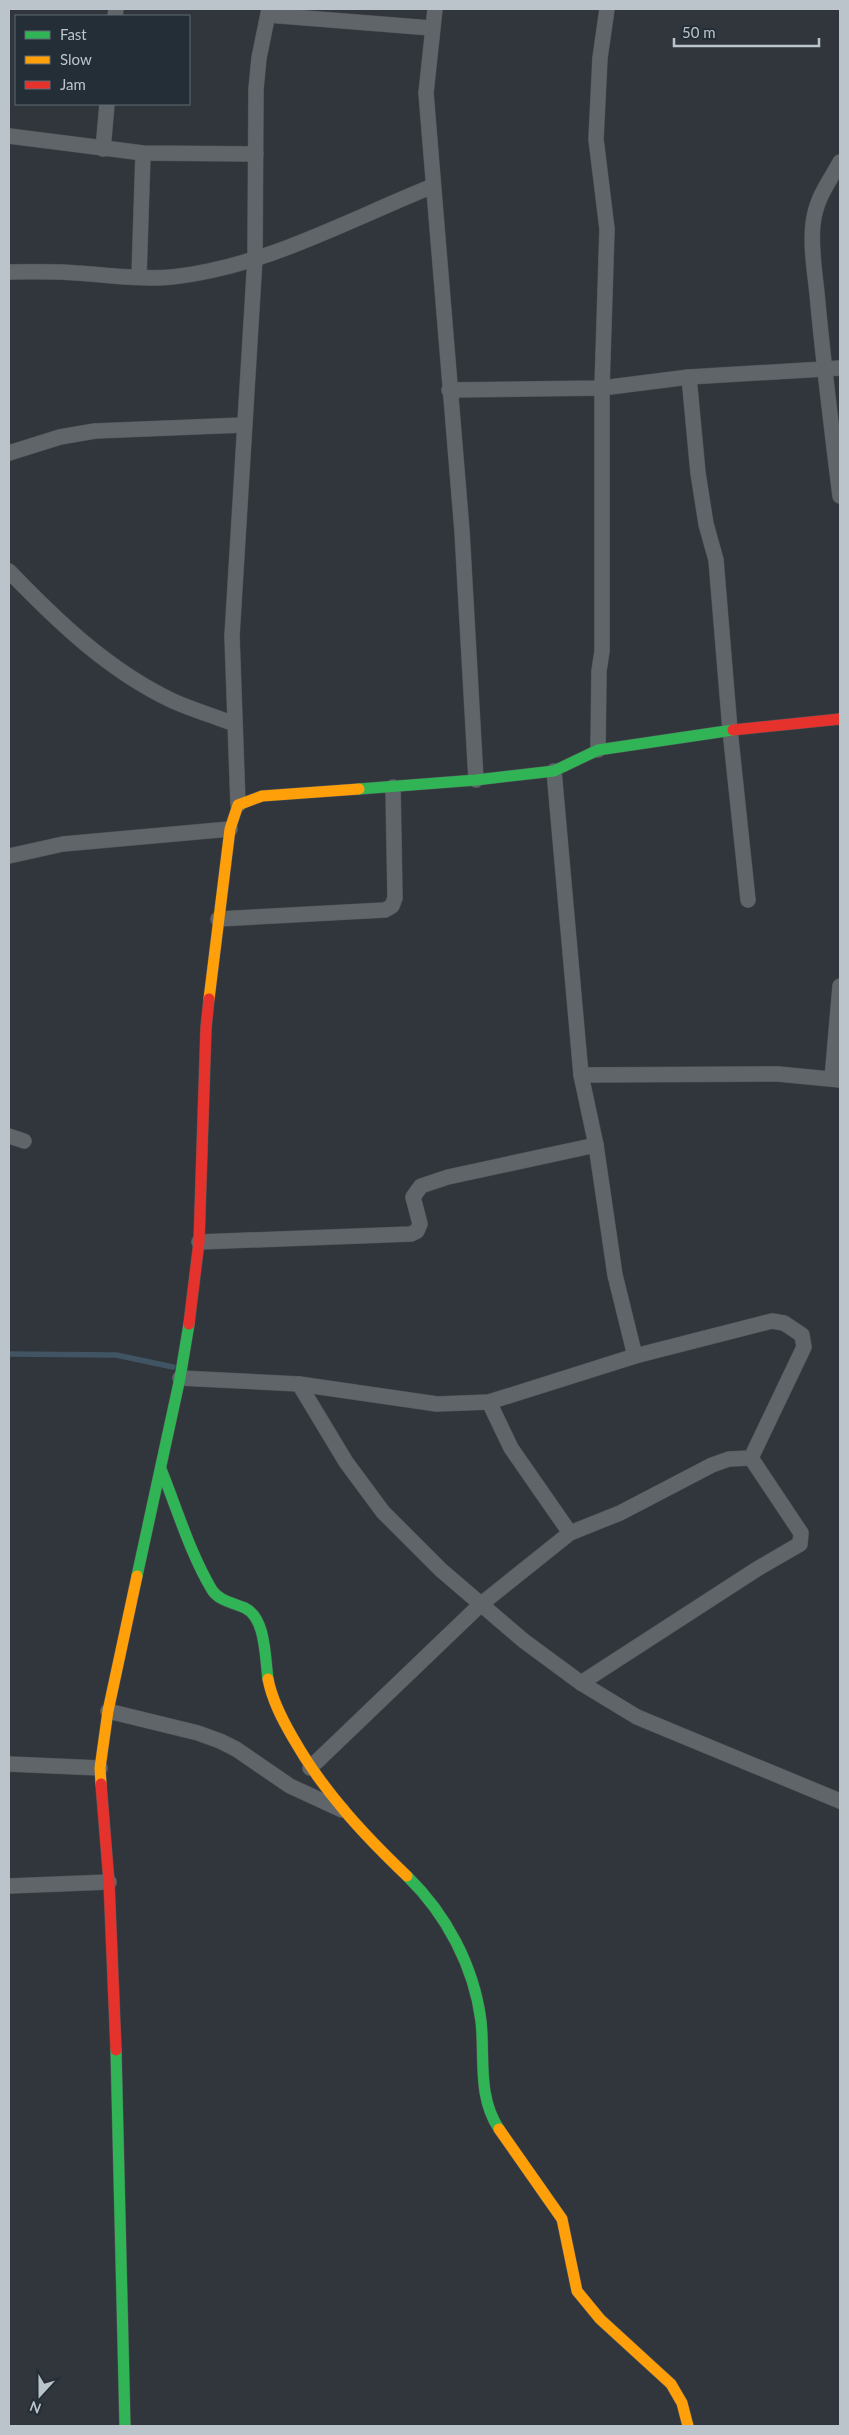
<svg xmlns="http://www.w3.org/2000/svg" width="849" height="2435" font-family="Lato,sans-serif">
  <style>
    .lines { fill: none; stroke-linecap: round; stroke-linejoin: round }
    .stream { stroke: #415463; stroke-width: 5.5 }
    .street-casing { stroke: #4e5256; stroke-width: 16 }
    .fast-casing { stroke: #4e5256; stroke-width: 12 }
    .slow-casing { stroke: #4e5256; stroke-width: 12 }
    .jam-casing { stroke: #4e5256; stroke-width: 12 }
    .street { stroke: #60656a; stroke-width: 15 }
    .fast { stroke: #30b455; stroke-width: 11 }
    .slow { stroke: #ff9f0a; stroke-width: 11 }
    .jam { stroke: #e5322d; stroke-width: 11 }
  </style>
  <rect width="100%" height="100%" fill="#30363c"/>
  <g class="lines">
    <path class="stream" d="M 9,1354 L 116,1355 L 173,1367"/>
    <defs>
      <g id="street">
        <path d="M 435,9 L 426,93 L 462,531 L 476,780"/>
        <path d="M 268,15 L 431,28"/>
        <path d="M 115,16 L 116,9"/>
        <path d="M 9,136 L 143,153 L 256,154"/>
        <path d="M 103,149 L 107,104"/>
        <path d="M 840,162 C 828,184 816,198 813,224 C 810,250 816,278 818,304 C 824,368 832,432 840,496"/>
        <path d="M 9,272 C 32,272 54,271 77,273 C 108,275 141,280 172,277 C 265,267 348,220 433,186"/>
        <path d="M 139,277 L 143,153"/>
        <path d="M 689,377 L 698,473 L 706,524 L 716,560 L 730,730 L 748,900"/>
        <path d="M 449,390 L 602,388 L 689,377 L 840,368"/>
        <path d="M 9,453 L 60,437 L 95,431 L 243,425"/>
        <path d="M 9,571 C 57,621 109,671 173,701 C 193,710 214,716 234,724"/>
        <path d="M 598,750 L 599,671 L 602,651 L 602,388 L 607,229 L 596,139 L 600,58 L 607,9"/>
        <path d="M 554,771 L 581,1075 L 596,1145 L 615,1275 L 635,1356"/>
        <path d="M 238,805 L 232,636 L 255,258 L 256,89 L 259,58 L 269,9"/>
        <path d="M 9,856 L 63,844 L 230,829"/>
        <path d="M 218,919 L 385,910 L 392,906 L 395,898 L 393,787"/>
        <path d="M 581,1075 L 778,1074 L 840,1080"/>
        <path d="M 832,1079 L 840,986"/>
        <path d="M 9,1136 L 24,1141"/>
        <path d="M 199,1242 L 411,1234 L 417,1231 L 420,1224 L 413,1197 L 421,1186 L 448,1177 L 596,1145"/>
        <path d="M 180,1378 L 299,1384 L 437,1404 L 489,1402 L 635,1356 L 772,1321 L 784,1323 L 802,1335 L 804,1347 L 751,1458"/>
        <path d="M 299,1384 L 346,1462 L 383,1512 L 441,1570 L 524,1641 L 581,1683 L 637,1717 L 840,1801"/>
        <path d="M 489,1402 L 511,1448 L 570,1533"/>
        <path d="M 581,1683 L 757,1569 L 800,1544 L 801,1533 L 751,1458"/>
        <path d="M 108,1711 L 198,1733 L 220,1741 L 236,1749 L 290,1786 L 342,1810"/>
        <path d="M 9,1764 L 100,1768"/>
        <path d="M 310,1768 L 480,1605 L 570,1533 L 620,1513 L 712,1465 L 729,1459 L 751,1458"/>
        <path d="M 9,1886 L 109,1882"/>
      </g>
      <g id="fast">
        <path d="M 359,789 L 476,780 L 554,771 L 598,750 L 733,730"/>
        <path d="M 161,1469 C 177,1509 190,1553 212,1590 C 219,1601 234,1603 245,1608 C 266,1618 265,1658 268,1679"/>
        <path d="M 137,1576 L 180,1378 L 189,1324"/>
        <path d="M 407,1876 C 446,1914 474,1966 481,2021 C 485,2057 477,2096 499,2129"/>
        <path d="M 116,2050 L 125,2426"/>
      </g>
      <g id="slow">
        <path d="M 209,999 L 230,829 L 238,805 L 262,796 L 359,789"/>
        <path d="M 268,1679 C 272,1700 282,1719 293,1738 C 323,1791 363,1834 407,1876"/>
        <path d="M 101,1784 L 100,1768 L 108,1711 L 137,1576"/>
        <path d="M 499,2129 L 562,2219 L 577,2291 L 600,2319 L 671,2384 L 682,2403 L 688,2426"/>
      </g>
      <g id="jam">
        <path d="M 733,730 L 840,719"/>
        <path d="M 189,1324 L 199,1242 L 206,1028 L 209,999"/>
        <path d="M 101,1784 L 109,1882 L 116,2050"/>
      </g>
    </defs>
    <use href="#street" class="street-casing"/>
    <use href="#fast" class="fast-casing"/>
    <use href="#slow" class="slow-casing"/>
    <use href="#jam" class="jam-casing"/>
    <use href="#street" class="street"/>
    <use href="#fast" class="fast"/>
    <use href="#slow" class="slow"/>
    <use href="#jam" class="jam"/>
  </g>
  <rect width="849" height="2435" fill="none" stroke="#bcc4cb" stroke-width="20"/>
  <rect x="15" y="15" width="175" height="90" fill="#242e36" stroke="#616a72"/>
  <rect x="25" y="31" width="25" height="8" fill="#30b455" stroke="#616a72"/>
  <text x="60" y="40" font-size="15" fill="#bcc4cb">Fast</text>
  <rect x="25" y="56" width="25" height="8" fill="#ff9f0a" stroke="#616a72"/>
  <text x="60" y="65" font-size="15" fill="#bcc4cb">Slow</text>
  <rect x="25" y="81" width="25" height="8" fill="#e5322d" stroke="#616a72"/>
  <text x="60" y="90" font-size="15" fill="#bcc4cb">Jam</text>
  <g transform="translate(40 2395) rotate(201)" stroke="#242e36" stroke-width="4" paint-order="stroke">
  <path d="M0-4L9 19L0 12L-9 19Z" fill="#bcc4cb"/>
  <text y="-8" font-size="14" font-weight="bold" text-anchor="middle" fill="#bcc4cb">N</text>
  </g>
  <path d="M674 38v8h145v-8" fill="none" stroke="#bcc4cb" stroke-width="2.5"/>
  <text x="682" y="38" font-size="15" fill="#bcc4cb" stroke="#242e36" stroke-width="4" paint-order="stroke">50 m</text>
</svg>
